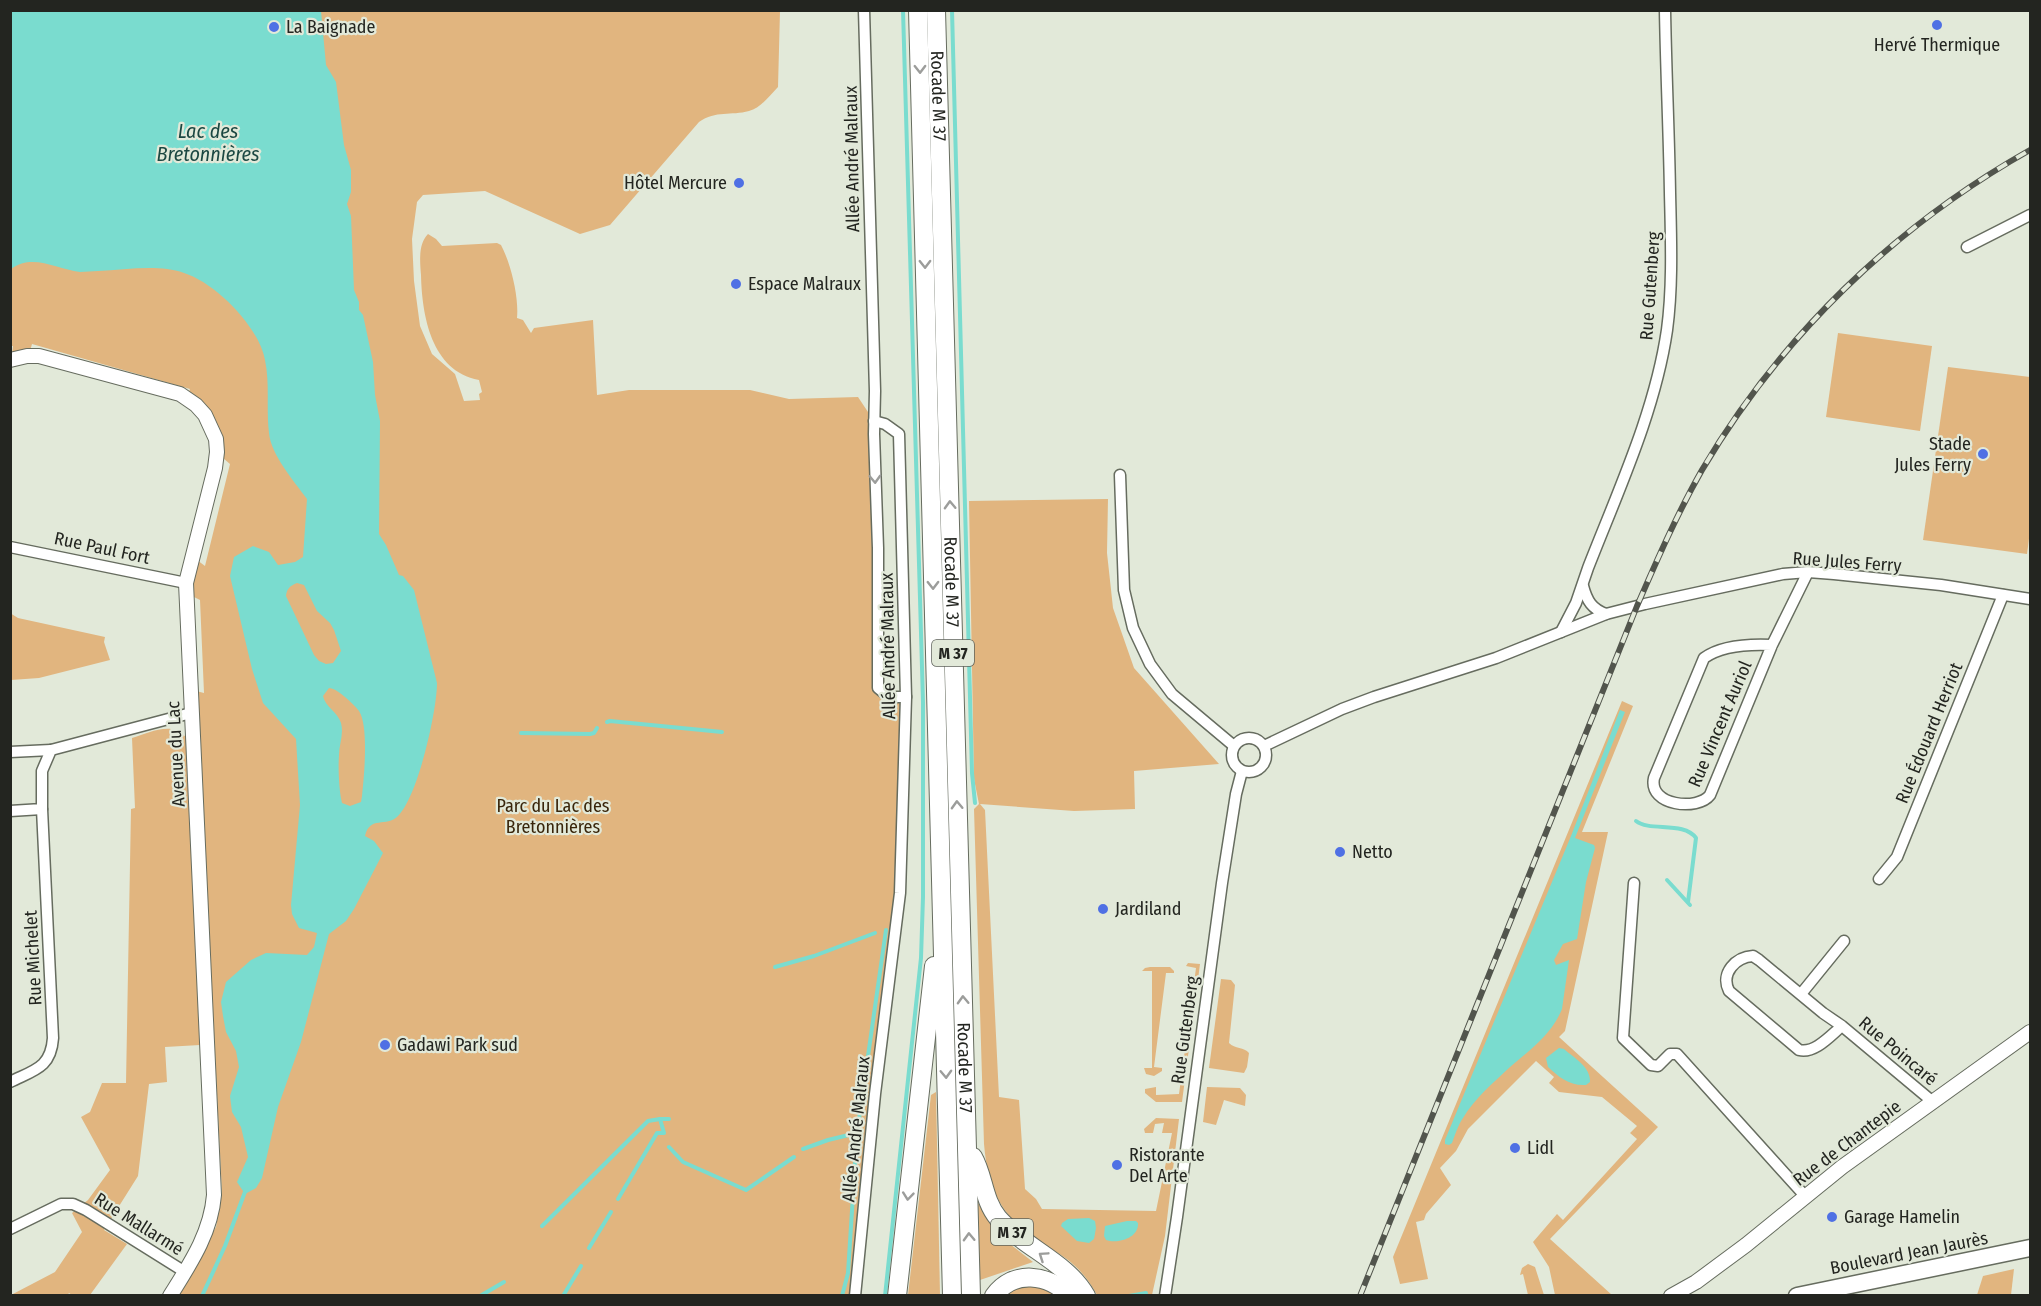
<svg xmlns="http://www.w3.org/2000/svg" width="2041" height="1306" font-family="'Fira Sans Condensed',sans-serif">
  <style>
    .green { fill: #e1b57f }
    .water { fill: #7adccf; fill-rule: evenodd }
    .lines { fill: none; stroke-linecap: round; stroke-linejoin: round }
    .stream { stroke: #7adccf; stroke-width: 4 }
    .street-casing { stroke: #666c5f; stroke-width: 13 }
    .secondary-casing { stroke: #666c5f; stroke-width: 16 }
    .primary-casing { stroke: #666c5f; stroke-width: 19 }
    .highway-casing { stroke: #666c5f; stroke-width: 20 }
    .street { stroke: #fff; stroke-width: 10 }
    .secondary { stroke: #fff; stroke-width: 14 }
    .primary { stroke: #fff; stroke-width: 16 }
    .highway { stroke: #fff; stroke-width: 18 }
    .rail-casing { stroke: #52554d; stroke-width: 6 }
    .rail { stroke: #e2e9d9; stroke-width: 4; stroke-dasharray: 11; stroke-linecap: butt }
    .oneway { stroke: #9c9d9b }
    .poi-dot { fill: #4f70e4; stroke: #e2e9d9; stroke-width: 2 }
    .labels { text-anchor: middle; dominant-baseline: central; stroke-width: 4.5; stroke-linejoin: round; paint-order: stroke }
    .shield { fill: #e2e9d9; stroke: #5c6058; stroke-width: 1.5 }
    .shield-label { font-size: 16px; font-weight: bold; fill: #232520 }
    .poi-label { font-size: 18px; fill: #232520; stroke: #e2e9d9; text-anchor: start }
    .street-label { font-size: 18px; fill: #232520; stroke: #e2e9d9 }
    .park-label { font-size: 18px; fill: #39250a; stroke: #e2e9d9 }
    .water-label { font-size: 20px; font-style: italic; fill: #1b4842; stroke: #e2e9d9 }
  </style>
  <rect width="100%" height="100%" fill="#e2e9d9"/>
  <g class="green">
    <path d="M 11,11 L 780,11 L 778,87 C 770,95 761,108 749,111 C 731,116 716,110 699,122 L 610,225 L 580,234 L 485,191 L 423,195 L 417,202 L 412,239 L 414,281 L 420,326 L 432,354 L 455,374 L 464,401 L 480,400 L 479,394 L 482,392 L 479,380 C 431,371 422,315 421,275 C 420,262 418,244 428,234 L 436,239 L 442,246 L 497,243 L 501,245 C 511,264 519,297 517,318 L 523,320 L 531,333 L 534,328 L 593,320 L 597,395 L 629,390 L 750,390 L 789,399 L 858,397 L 874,421 L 878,688 L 906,697 L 900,893 L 855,1295 L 175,1295 L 216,1227 L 222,1193 L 211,975 L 197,972 L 200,1045 L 165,1047 L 167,1082 L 149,1084 L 138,1176 L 104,1230 L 127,1244 L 90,1295 L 72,1295 L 69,1293 L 67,1296 L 11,1295 L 55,1272 L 82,1232 L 72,1213 L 88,1200 L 110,1170 L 81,1117 L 90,1112 L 102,1083 L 126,1083 L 131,809 L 135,808 L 132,738 C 148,733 172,721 184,736 L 198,731 L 196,691 L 204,693 L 200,600 L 192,596 L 197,560 L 205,566 L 230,464 L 223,458 C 220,421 215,417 188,394 L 190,389 L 32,344 L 30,351 L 12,354 L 13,346 L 11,346 Z"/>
    <path d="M 1838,333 L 1932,346 L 1920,431 L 1826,417 Z"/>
    <path d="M 1948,367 L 2030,377 L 2030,531 L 2027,554 L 1923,540 Z"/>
    <path d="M 1108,499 L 1107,553 L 1113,608 L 1134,668 L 1219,764 L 1134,771 L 1135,809 L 1074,811 L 980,804 L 985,810 L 999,1097 L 1019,1100 L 1025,1189 L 1036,1199 L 1042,1209 L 1156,1211 L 1172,1133 L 1162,1133 L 1164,1123 L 1155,1124 L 1153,1133 L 1145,1133 L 1144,1129 L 1156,1118 L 1179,1119 L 1165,1236 L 1152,1295 L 1097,1295 C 1090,1282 1080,1269 1068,1260 C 1047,1244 1019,1232 1004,1209 C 990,1189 986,1167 984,1144 L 974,809 L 979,804 L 974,779 L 969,501 Z"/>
    <path d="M 10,613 L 18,618 L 105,637 L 104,642 L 110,660 L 39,678 L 11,680 Z"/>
    <path d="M 1622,701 L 1633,706 L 1582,832 L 1608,832 L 1565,1031 L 1559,1037 L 1658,1127 L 1550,1239 L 1612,1295 L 1555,1295 L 1549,1267 L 1533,1242 L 1557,1214 L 1563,1220 L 1637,1139 L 1630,1133 L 1637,1126 L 1602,1097 L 1559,1092 L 1549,1083 L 1554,1077 L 1536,1061 L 1468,1129 L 1456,1151 L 1440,1168 L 1451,1185 L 1426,1214 L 1424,1220 L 1416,1222 L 1428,1279 L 1400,1284 L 1393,1257 Z"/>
    <path d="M 1188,963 L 1200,964 L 1182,1102 L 1156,1102 L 1145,1093 L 1145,1089 L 1156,1087 L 1156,1095 L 1179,1094 L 1196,968 L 1186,966 Z"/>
    <path d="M 1150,967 L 1170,967 L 1174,971 L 1174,973 L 1166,973 L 1154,1067 L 1162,1068 L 1162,1071 L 1154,1076 L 1146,1074 L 1144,1068 L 1152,1068 L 1152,971 L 1142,971 L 1145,968 Z"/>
    <path d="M 1221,979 L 1231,980 L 1235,985 L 1229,1043 C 1235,1049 1244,1047 1249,1053 L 1247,1067 L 1244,1073 L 1209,1068 Z"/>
    <path d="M 1207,1087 L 1240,1088 L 1246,1095 L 1245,1106 L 1224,1100 L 1216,1125 L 1203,1122 Z"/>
    <path d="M 936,1092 L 940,1295 L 908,1295 L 931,1095 Z"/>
    <path d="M 978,1203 L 997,1234 L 1033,1262 L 980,1280 Z"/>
    <path d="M 1528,1264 L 1535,1267 L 1544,1295 L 1528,1295 L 1523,1274 L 1520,1275 L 1522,1268 Z"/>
    <path d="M 2014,1269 L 2011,1295 L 1977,1295 L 1983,1276 Z"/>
    <path d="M 1030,1284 L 1060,1296 L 1003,1296 L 1019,1285 Z"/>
  </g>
  <g class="water">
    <path d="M 11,10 L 321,11 L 326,65 L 336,82 L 344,145 L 351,170 L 351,192 L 347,204 L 351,216 L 354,290 L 359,302 L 359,310 L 363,315 L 373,362 L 375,395 L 380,421 L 379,534 L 386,545 L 399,575 L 403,576 L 414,590 L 437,683 C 437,711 418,796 398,816 C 386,828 370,815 365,836 L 374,841 L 383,853 L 354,909 L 346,921 L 329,934 L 301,1042 L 278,1107 L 262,1178 L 256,1188 L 245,1194 L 237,1182 L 248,1157 L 241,1127 L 232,1112 L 230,1096 L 239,1067 L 236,1051 L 226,1032 L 223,1016 L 221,1002 L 226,982 L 251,960 L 266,953 L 307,955 L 314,947 L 317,933 L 299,928 L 292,914 L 291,905 L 300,805 L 296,739 L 263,703 L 252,669 L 230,576 L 234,557 L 253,546 L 269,552 L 278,565 L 295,562 L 303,557 L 307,499 C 294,481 271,455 269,433 C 266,408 270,384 265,360 C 259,327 216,283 184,273 C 158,264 126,270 98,271 C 92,271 86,272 80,272 C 56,269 33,253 11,269 ZM 297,583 L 304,585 L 317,611 L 330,623 L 334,630 L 341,651 L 333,663 L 326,664 L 319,661 L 314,655 L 286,596 C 287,588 290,586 297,583 ZM 329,688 C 336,689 340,693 345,697 C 350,701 355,706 359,711 C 369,726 364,777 362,796 L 361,802 L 350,806 L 342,803 C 339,791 338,768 339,755 C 339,744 344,735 341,723 C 338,712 325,707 323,696 Z"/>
    <path d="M 1620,710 L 1625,712 L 1575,838 L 1594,845 L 1595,848 L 1586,882 L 1577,939 L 1563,944 L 1554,960 L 1556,965 L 1569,960 L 1562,1009 C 1552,1034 1530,1050 1510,1067 C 1494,1082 1474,1099 1463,1118 C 1458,1125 1455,1135 1452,1143 L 1449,1145 L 1445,1144 L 1445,1140 L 1571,836 Z"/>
    <path d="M 1559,1048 L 1564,1049 C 1574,1058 1591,1067 1590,1082 L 1586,1085 C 1569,1086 1559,1077 1548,1067 L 1546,1058 Z"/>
    <path d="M 1089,1218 L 1095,1221 L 1096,1228 L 1094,1239 L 1089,1243 L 1077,1241 L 1061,1226 L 1062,1223 L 1068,1219 Z"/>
    <path d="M 1127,1221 L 1136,1221 L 1138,1223 C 1139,1238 1118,1244 1106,1240 L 1104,1236 L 1105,1226 Z"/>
  </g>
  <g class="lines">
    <g class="stream">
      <path d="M 952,10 L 972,773 L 975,803"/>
      <path d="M 607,722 L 610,721 L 722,732"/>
      <path d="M 521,733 L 590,734 L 594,733 L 597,728"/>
      <path d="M 1636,821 C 1650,832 1684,821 1696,838 L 1688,902"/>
      <path d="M 1667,880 L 1690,905"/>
      <path d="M 775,967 L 814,956 L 875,933"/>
      <path d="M 669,1147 L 683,1162 L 746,1190 L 794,1157"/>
      <path d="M 803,1149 L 828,1140 L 857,1133 L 886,930"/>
      <path d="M 618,1199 L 657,1133 L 664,1133 L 660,1119 L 669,1119"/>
      <path d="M 542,1226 L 648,1121 L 660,1119"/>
      <path d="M 589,1248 L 611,1212"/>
      <path d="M 202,1296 L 225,1246 L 246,1189"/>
      <path d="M 480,1296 L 504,1282"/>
      <path d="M 563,1296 L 581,1266"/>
      <path d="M 842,1296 L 848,1273 L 857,1133"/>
      <path d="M 885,1296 L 921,958 L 923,897 L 923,702 L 903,10"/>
      <path d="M 1129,1296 L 1146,1293"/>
    </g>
    <defs>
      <g id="street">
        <path d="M 864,10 L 875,391 L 874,434 L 878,548 L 878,688 L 889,697 L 906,697"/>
        <path d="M 1967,247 L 2030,215"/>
        <path d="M 1120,475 L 1124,590 L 1133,628 L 1150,664 L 1172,694 L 1234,746"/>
        <path d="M 10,547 L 186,583"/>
        <path d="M 1583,586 C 1587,601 1592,609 1606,614"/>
        <path d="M 1561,632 L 1576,603 L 1588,568 C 1618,491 1655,412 1667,330 C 1673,285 1671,238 1670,193 C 1669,132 1666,71 1665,10"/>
        <path d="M 1772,645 C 1751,644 1722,645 1704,658 L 1654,778 C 1648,806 1698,811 1710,795 L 1772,645 L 1808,572"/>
        <circle cx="1249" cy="755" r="17"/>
        <path d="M 1264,746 L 1342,709 L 1374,697 L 1496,658 L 1606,614 L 1645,604 L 1783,574 L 1808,572 L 1834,574 L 1941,585 L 2030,599"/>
        <path d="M 10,752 L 51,750"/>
        <path d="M 10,811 L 42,809 L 42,771 L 51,750 L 191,713"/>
        <path d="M 1879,879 L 1897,857 L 2003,595"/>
        <path d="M 1634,883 L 1623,1038 L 1651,1065 L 1658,1066 L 1670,1054 L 1677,1054 L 1805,1196"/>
        <path d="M 1801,994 L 1844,941"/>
        <path d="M 1842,1026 C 1831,1035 1815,1054 1799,1050 L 1729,991 C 1720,973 1736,957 1753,956 L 1759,960 L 1823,1013 L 1842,1026 L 1933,1102"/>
        <path d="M 10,1082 C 34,1070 51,1068 53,1038 L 42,809"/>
        <path d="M 10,1229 L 61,1204 L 73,1204 L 86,1210 L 185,1272"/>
        <path d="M 855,1296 L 875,1094 L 900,893 L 906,697 L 899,434 L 885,424 L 874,421"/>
        <path d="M 1165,1296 L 1177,1217 L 1222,883 L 1236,794 L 1242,771"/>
      </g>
      <g id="secondary">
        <path d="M 10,360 L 27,356 L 39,356 L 180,394 L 196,405 L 205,415 L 216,439 L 217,452 L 215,468 L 186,583 L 214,1195 C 211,1233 190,1264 170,1296"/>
        <path d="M 1671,1296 L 1696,1282 L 1746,1245 L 1842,1167 L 2030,1032"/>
      </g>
      <path id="primary" d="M 1797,1296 L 2030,1248"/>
      <g id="highway">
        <path d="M 918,10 L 952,1296"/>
        <path id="s1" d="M 936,10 L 971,1296"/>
        <path d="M 973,1157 C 984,1176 983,1200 998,1218 C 1023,1247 1067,1262 1086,1296"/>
        <path d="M 897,1296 L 934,966"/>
        <path d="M 994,1296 C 1013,1269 1049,1274 1069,1296"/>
      </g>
    </defs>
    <use href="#street" class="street-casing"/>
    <use href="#secondary" class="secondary-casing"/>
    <use href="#primary" class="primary-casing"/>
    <use href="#highway" class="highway-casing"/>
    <use href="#street" class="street"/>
    <use href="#secondary" class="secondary"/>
    <use href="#primary" class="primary"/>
    <use href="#highway" class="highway"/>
    <defs>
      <path id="rail" d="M 1360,1296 L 1637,606 C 1657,560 1677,514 1702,470 C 1781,336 1895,226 2030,150"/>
    </defs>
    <use href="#rail" class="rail-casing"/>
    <use href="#rail" class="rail"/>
  </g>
  <defs><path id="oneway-chevron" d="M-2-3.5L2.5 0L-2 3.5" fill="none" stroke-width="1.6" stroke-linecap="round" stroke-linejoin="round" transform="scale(1.5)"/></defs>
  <g class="oneway">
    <use href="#oneway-chevron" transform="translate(920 69) rotate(89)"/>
    <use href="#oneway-chevron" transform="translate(925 264) rotate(89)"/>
    <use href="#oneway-chevron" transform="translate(875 479) rotate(88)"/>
    <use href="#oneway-chevron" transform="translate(950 505) rotate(-92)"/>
    <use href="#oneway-chevron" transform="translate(933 585) rotate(89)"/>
    <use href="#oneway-chevron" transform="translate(957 805) rotate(-92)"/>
    <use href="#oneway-chevron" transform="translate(963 1000) rotate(-92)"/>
    <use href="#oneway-chevron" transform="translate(946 1074) rotate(88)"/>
    <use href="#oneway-chevron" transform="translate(908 1196) rotate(96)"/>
    <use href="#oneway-chevron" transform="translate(969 1237) rotate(-92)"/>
    <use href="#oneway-chevron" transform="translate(1043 1256) rotate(-146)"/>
  </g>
  <g class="poi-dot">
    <circle cx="1937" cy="25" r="6"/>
    <circle cx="274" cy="27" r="6"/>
    <circle cx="739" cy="183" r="6"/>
    <circle cx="736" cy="284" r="6"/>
    <circle cx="1983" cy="454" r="6"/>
    <circle cx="1340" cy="852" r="6"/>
    <circle cx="1103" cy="909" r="6"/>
    <circle cx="385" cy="1045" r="6"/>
    <circle cx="1515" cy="1148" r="6"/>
    <circle cx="1117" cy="1165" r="6"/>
    <circle cx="1832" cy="1217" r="6"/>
  </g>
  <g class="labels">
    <g class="shield">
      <rect x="932" y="640" width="42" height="26" rx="4.5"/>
      <rect x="991" y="1219" width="42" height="26" rx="4.5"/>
    </g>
    <g class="shield-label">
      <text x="953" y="653">M 37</text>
      <text x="1012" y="1232">M 37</text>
    </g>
    <g class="poi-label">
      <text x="286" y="27">La Baignade</text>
      <text x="1937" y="45" text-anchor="middle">Hervé Thermique</text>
      <text x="727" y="183" text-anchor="end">Hôtel Mercure</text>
      <text x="748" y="284">Espace Malraux</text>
      <text x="1971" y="444" text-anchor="end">Stade<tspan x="1971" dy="21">Jules Ferry</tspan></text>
      <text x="1352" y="852">Netto</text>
      <text x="1115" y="909">Jardiland</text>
      <text x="397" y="1045">Gadawi Park sud</text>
      <text x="1527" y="1148">Lidl</text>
      <text x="1129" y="1155">Ristorante<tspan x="1129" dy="21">Del Arte</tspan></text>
      <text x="1844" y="1217">Garage Hamelin</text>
    </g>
    <g class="street-label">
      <text stroke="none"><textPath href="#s1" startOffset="86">Rocade M 37</textPath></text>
      <text transform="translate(852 159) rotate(-91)">Allée André Malraux</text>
      <text transform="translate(1650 286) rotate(-86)">Rue Gutenberg</text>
      <text transform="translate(102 548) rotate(12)">Rue Paul Fort</text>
      <text transform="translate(1847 562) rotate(4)">Rue Jules Ferry</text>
      <text stroke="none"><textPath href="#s1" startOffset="572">Rocade M 37</textPath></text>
      <text transform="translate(888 646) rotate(-91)">Allée André Malraux</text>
      <text transform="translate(1720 724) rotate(-67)">Rue Vincent Auriol</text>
      <text transform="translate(1929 733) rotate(-68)">Rue Édouard Herriot</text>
      <text transform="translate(176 754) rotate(-93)">Avenue du Lac</text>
      <text transform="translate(33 958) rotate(-93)">Rue Michelet</text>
      <text transform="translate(1185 1030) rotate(-82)">Rue Gutenberg</text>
      <text transform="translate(1898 1051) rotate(40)">Rue Poincaré</text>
      <text stroke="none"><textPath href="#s1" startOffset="1058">Rocade M 37</textPath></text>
      <text transform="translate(856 1129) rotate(-84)">Allée André Malraux</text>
      <text transform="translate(1847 1143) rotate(-37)">Rue de Chantepie</text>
      <text transform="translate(139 1224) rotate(32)">Rue Mallarmé</text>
      <text transform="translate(1909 1253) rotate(-11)">Boulevard Jean Jaurès</text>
    </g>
    <g class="park-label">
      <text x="553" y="806">Parc du Lac des<tspan x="553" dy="21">Bretonnières</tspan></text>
    </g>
    <g class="water-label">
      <text x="208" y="131">Lac des<tspan x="208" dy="23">Bretonnières</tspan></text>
    </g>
  </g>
  <rect width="2041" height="1306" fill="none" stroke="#232520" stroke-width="24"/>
</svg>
